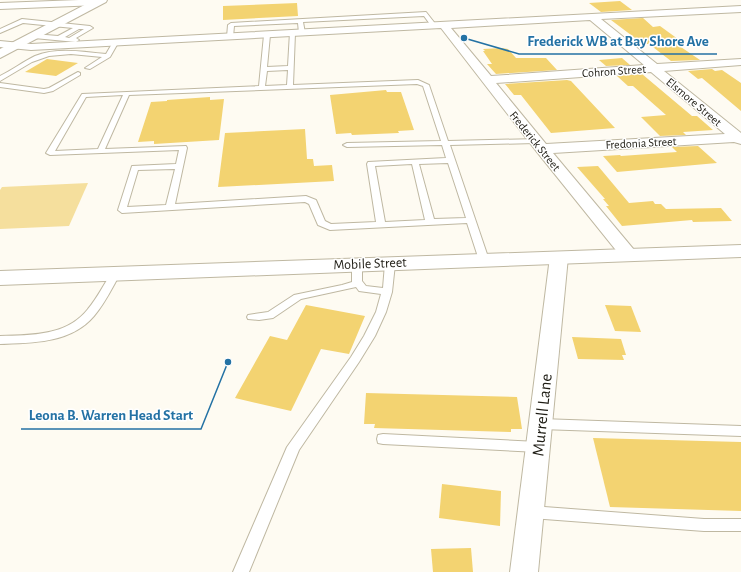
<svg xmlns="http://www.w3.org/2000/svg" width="741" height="572" font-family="'Alegreya Sans',sans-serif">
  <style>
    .green { fill: #f5df9d }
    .building { fill: #f3d371 }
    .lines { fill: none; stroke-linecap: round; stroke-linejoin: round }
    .service-casing { stroke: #bfb8a2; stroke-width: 2 }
    .minor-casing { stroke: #bfb8a2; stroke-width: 2 }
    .tertiary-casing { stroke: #bfb8a2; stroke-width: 2 }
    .primary-casing { stroke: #bfb8a2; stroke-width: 2 }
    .service { fill: #fff; fill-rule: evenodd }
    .minor { fill: #fff; fill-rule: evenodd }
    .tertiary { fill: #fff; fill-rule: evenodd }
    .primary { fill: #fff; fill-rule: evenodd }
    .labels { text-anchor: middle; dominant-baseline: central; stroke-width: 3; stroke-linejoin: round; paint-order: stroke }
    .far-street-label { font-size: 12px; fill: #1e1c14; stroke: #fff }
    .street-label { font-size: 14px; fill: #1e1c14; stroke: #fff }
    .near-street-label { font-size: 17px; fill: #1e1c14; stroke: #fff }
    .leader { fill: none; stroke: #2472a4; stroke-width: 1.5 }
    .callout-dot { fill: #2472a4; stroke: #fff; stroke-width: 1.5 }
    .callout-label { font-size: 15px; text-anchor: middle; font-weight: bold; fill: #2472a4; stroke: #fff; stroke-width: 3; stroke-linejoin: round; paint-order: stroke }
  </style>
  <rect width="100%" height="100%" fill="#fefbf2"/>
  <path class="green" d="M 88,183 L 69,226 L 0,229 L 0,190 L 2,187 Z"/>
  <g class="building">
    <path d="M 620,1 L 632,10 L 601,12 L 589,3 Z"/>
    <path d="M 297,3 L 298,16 L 223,20 L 223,6 Z"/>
    <path d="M 643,18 L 653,27 L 660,26 L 682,42 L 675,43 L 700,60 L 671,61 L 649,44 L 643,44 L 611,20 Z"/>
    <path d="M 502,48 L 508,49 L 516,58 L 546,58 L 557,70 L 496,74 L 487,64 L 492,64 L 483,51 L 485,51 L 483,49 Z"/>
    <path d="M 622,58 L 630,65 L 606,66 L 599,60 Z"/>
    <path d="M 47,59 L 78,63 L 56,76 L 25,72 Z"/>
    <path d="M 712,69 L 715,71 L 722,70 L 741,83 L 741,111 L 702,78 L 698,79 L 688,71 Z"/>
    <path d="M 642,74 L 692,116 L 697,116 L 713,130 L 683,132 L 686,135 L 660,136 L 641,117 L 666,115 L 633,86 L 628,86 L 617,76 Z"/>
    <path d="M 567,80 L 571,81 L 615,128 L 551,133 L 521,95 L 514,95 L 505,84 Z"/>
    <path d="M 386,90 L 387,92 L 401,92 L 414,130 L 398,131 L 399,133 L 352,135 L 351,133 L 336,134 L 330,95 Z"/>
    <path d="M 210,97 L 210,100 L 224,99 L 219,140 L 154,144 L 154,141 L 138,142 L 151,102 L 167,101 L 167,100 Z"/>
    <path d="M 305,129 L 307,159 L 313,159 L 314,166 L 332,165 L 334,181 L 218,187 L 225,133 Z"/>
    <path d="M 698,146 L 717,163 L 617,172 L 603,156 L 620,155 L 621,156 L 677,152 L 672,147 Z"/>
    <path d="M 598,166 L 629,203 L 653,201 L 655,204 L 661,204 L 666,209 L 721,208 L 732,221 L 693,222 L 692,220 L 622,226 L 606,206 L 609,206 L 603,199 L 605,199 L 577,167 Z"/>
    <path d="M 306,305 L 365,316 L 349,354 L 321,349 L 291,411 L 235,398 L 270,336 L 287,340 Z"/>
    <path d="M 605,305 L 631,306 L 641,332 L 615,331 Z"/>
    <path d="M 572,337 L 621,339 L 626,355 L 622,355 L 624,360 L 578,359 Z"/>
    <path d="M 366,393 L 517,397 L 522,429 L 511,429 L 511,432 L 374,428 L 375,424 L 364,424 Z"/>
    <path d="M 593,438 L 741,442 L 741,511 L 610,507 Z"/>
    <path d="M 442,484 L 501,491 L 500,526 L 439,518 Z"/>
    <path d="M 471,548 L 473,572 L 433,572 L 431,549 Z"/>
  </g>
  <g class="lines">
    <defs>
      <g id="service">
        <path d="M 426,12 L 437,26 L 436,27 L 432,27 L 424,16 L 303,22 L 305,33 L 302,35 L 299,33 L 298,23 L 234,26 L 233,37 L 230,39 L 227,37 L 228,25 L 231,23 Z"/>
        <path d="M 22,19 L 90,26 L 93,28 L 76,38 L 79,40 L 76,42 L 34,38 L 31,36 L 34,34 L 58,36 L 73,28 L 23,23 L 0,33 L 0,29 ZM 79,29 L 84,29 L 69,38 L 65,37 Z"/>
        <path d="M 290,32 L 295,33 L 293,85 L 418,80 L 429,85 L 448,141 L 538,139 L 539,141 L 535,143 L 450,145 L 489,260 L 487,262 L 481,262 L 479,260 L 467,223 L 330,230 L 318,225 L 309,204 L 305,202 L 122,213 L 118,210 L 132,166 L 176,164 L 179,150 L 50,155 L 46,153 L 82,94 L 259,86 L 264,35 L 267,33 L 270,35 L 267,67 L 288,66 ZM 288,70 L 287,85 L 265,86 L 267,71 ZM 417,84 L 423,86 L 441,141 L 347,143 L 343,145 L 347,147 L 442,145 L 446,158 L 368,162 L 367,164 L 376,222 L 331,224 L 325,221 L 316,200 L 306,196 L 175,204 L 187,148 L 186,146 L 105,149 L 129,95 ZM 123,95 L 98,149 L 55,151 L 86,97 ZM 448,163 L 466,218 L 434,219 L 419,164 ZM 412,164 L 425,220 L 385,222 L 375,166 ZM 175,169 L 166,205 L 127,207 L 138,170 Z"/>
        <path d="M 113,42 L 118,43 L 110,57 L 90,69 L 85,68 L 102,57 L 71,54 L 49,56 L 32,62 L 0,81 L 0,76 C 12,70 23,62 35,56 C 58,47 82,52 106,54 Z"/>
        <path d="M 78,72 L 80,73 L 80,75 L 53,91 L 44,93 L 0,87 L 0,83 L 44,89 L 49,88 Z"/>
        <path d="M 390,261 L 395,264 L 392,292 L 386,312 L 375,336 L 359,362 L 299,450 L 249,572 L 233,572 L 287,447 L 351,357 L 364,336 L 376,312 L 381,294 L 359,291 L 356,287 L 301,299 L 273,318 L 259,320 L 248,319 L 247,317 L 248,315 L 268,312 L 294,295 L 342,285 L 352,282 L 352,265 L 357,262 L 362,265 L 362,281 L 366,286 L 383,288 L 385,264 Z"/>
        <path d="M 115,271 L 120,274 C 112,288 105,303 94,316 C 71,343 33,343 0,344 L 0,336 C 32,335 67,336 88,309 C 98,297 104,284 112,272 Z"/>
        <path d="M 541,419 L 741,426 L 741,436 L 541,429 L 537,427 L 535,424 L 537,421 Z"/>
        <path d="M 383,434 L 538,442 L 543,443 L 544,447 L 543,451 L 538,452 L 383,444 L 378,443 L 377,439 L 378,435 Z"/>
        <path d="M 531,506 L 704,519 L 741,519 L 741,531 L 704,531 L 531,518 L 526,516 L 524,512 L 526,508 Z"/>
      </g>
      <g id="minor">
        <path d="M 79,0 L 102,0 L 104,2 L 99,5 L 0,9 L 0,3 Z"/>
        <path d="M 741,6 L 741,12 L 601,19 L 657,64 L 741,59 L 741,65 L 664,71 L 741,133 L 741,144 L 734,142 L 553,153 L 635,251 L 638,255 L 635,259 L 629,260 L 623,259 L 537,152 L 441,28 L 31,50 L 0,47 L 0,41 L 31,44 ZM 590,20 L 644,65 L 491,76 L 451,28 ZM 651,72 L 725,134 L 546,144 L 496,83 Z"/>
        <path d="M 559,252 L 565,253 L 568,257 L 538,572 L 510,572 L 550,257 L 553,253 Z"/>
      </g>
      <path id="tertiary" d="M 741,245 L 741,257 L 0,285 L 0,271 Z"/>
      <path id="primary" d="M 94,0 L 107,0 L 106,2 L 0,58 L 0,49 Z"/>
    </defs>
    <use href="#service" class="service-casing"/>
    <use href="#minor" class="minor-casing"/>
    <use href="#tertiary" class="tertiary-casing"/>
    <use href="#primary" class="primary-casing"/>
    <use href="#service" class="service"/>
    <use href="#minor" class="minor"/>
    <use href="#tertiary" class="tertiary"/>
    <use href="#primary" class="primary"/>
  </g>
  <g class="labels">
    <g class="far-street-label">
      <text transform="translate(614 71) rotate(-4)">Cohron Street</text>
      <text transform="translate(694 102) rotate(40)">Elsmore Street</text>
      <text transform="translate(535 141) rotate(51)">Frederick Street</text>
      <text transform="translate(641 143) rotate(-3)">Fredonia Street</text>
    </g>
    <g class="street-label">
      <text transform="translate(370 264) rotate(-2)">Mobile Street</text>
    </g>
    <g class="near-street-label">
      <text transform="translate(542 415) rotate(-84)">Murrell Lane</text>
    </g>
  </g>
  <path class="leader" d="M464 38L519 54H717M228 362L201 429H21"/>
  <g class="callout-dot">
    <circle cx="464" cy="38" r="4"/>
    <circle cx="228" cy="362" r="4"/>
  </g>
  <g class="callout-label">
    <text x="618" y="46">Frederick WB at Bay Shore Ave</text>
    <text x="111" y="420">Leona B. Warren Head Start</text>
  </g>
</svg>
